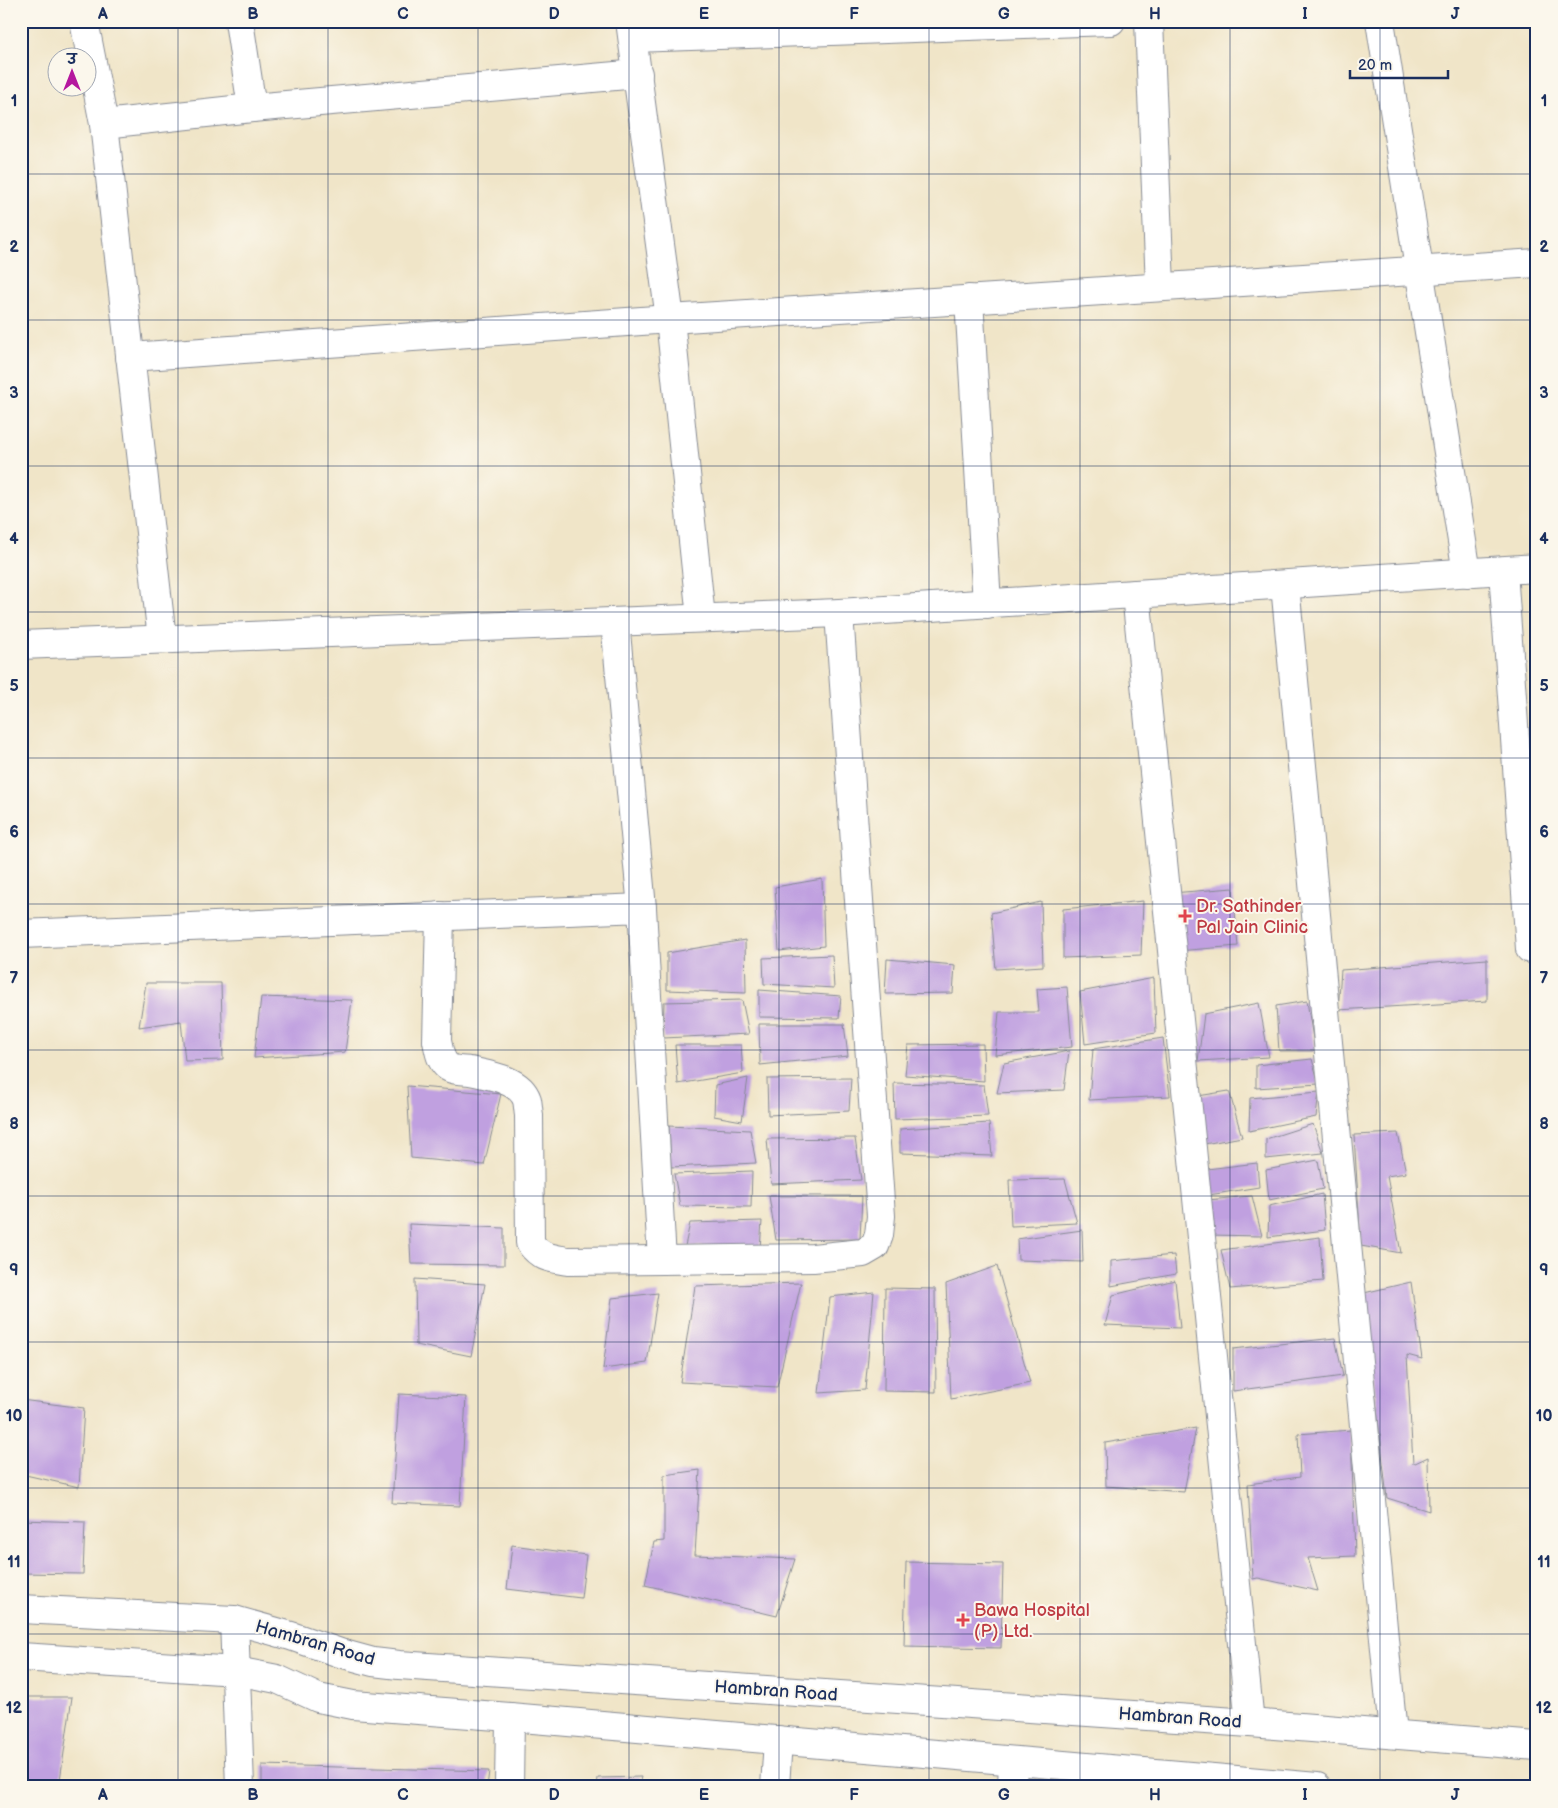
<svg xmlns="http://www.w3.org/2000/svg" width="1558" height="1808" font-family="'Balsamiq Sans','Playpen Sans Deva',sans-serif">
  <style>
    .building { fill: #c0a0e0 }
    .lines { fill: none; stroke-linecap: round; stroke-linejoin: round }
    .street-casing { stroke: #868a93; stroke-width: 30 }
    .secondary-casing { stroke: #868a93; stroke-width: 30 }
    .street { stroke: #fff; stroke-width: 28 }
    .secondary { stroke: #fff; stroke-width: 28 }
    .grid { fill: none; stroke: #1b2f5e; stroke-width: 1; stroke-opacity: 0.55 }
    .health-dot { fill: #e0444e; stroke: #fbf7ec; stroke-width: 2 }
    .labels { text-anchor: middle; dominant-baseline: central; stroke-width: 4; stroke-linejoin: round; paint-order: stroke }
    .health-label { font-size: 18px; fill: #be3a42; stroke: #fbf7ec; text-anchor: start }
    .street-label { font-size: 18px; fill: #1b2f5e; stroke: #fbf7ec }
    .neatline { fill: none; stroke: #1b2f5e; stroke-width: 2 }
    .grid-label { font-size: 16px; text-anchor: middle; font-weight: bold; fill: #1b2f5e }
  </style>
  <rect width="100%" height="100%" fill="#fbf7ec"/>
  <filter id="ink" filterUnits="userSpaceOnUse"><feTurbulence type="fractalNoise" baseFrequency=".02" numOctaves="2"/><feDisplacementMap in="SourceGraphic" scale="10" xChannelSelector="R" yChannelSelector="G"/><feConvolveMatrix kernelMatrix="1 2 1 2 8 2 1 2 1" color-interpolation-filters="sRGB"/></filter>
  <filter id="wash" filterUnits="userSpaceOnUse"><feTurbulence type="fractalNoise" baseFrequency=".0096" numOctaves="4" result="noise"/><feDisplacementMap in="SourceGraphic" scale="20" xChannelSelector="R" yChannelSelector="G"/><feGaussianBlur stdDeviation="1.12" result="paint"/><feColorMatrix in="noise" values="0 0 0 0 0 0 0 0 0 0 0 0 0 0 0 0 0 1.4 0 .05"/><feComposite in="paint" operator="in"/></filter>
  <g filter="url(#wash)">
    <rect width="100%" height="100%" fill="#f0e5c8"/>
    <g id="blocks">
      <g class="building">
        <path d="M 822,879 L 824,946 L 779,951 L 775,887 Z"/>
        <path d="M 1233,888 L 1238,946 L 1177,951 L 1172,893 Z"/>
        <path d="M 1143,901 L 1141,955 L 1063,958 L 1063,909 Z"/>
        <path d="M 1041,902 L 1043,966 L 996,969 L 991,913 Z"/>
        <path d="M 745,940 L 746,993 L 667,990 L 667,953 Z"/>
        <path d="M 832,955 L 834,988 L 764,984 L 763,958 Z"/>
        <path d="M 887,959 L 955,965 L 953,993 L 885,994 Z"/>
        <path d="M 1487,959 L 1487,1001 L 1338,1010 L 1341,970 Z"/>
        <path d="M 1154,978 L 1156,1033 L 1085,1044 L 1080,992 Z"/>
        <path d="M 146,983 L 221,983 L 223,1060 L 185,1061 L 181,1021 L 139,1027 Z"/>
        <path d="M 1067,987 L 1072,1047 L 995,1055 L 999,1012 L 1039,1012 L 1037,989 Z"/>
        <path d="M 759,990 L 841,996 L 839,1018 L 759,1017 Z"/>
        <path d="M 261,997 L 352,1000 L 345,1052 L 254,1058 Z"/>
        <path d="M 742,1000 L 749,1034 L 663,1038 L 664,1002 Z"/>
        <path d="M 1307,1001 L 1315,1051 L 1279,1051 L 1276,1006 Z"/>
        <path d="M 1259,1003 L 1269,1057 L 1198,1061 L 1204,1014 Z"/>
        <path d="M 759,1024 L 844,1024 L 848,1056 L 760,1065 Z"/>
        <path d="M 1163,1038 L 1170,1096 L 1089,1100 L 1093,1049 Z"/>
        <path d="M 983,1044 L 984,1081 L 905,1075 L 908,1045 Z"/>
        <path d="M 675,1045 L 741,1045 L 743,1073 L 678,1084 Z"/>
        <path d="M 1069,1051 L 1064,1090 L 997,1093 L 1004,1063 Z"/>
        <path d="M 1312,1059 L 1319,1084 L 1256,1088 L 1256,1065 Z"/>
        <path d="M 748,1078 L 742,1121 L 714,1116 L 715,1085 Z"/>
        <path d="M 851,1078 L 849,1111 L 768,1115 L 767,1079 Z"/>
        <path d="M 894,1083 L 984,1085 L 988,1116 L 895,1119 Z"/>
        <path d="M 407,1086 L 501,1094 L 484,1165 L 411,1158 Z"/>
        <path d="M 1229,1091 L 1242,1137 L 1204,1144 L 1198,1096 Z"/>
        <path d="M 1319,1092 L 1316,1117 L 1249,1131 L 1250,1098 Z"/>
        <path d="M 989,1123 L 992,1156 L 900,1153 L 900,1129 Z"/>
        <path d="M 1313,1124 L 1323,1153 L 1266,1159 L 1266,1139 Z"/>
        <path d="M 669,1126 L 750,1130 L 756,1163 L 671,1167 Z"/>
        <path d="M 1398,1133 L 1406,1173 L 1387,1176 L 1401,1253 L 1361,1246 L 1354,1135 Z"/>
        <path d="M 855,1138 L 861,1180 L 771,1184 L 767,1139 Z"/>
        <path d="M 1318,1160 L 1323,1189 L 1269,1200 L 1266,1170 Z"/>
        <path d="M 1257,1163 L 1259,1187 L 1209,1195 L 1207,1169 Z"/>
        <path d="M 752,1171 L 751,1207 L 680,1206 L 674,1174 Z"/>
        <path d="M 1065,1179 L 1077,1223 L 1011,1226 L 1009,1180 Z"/>
        <path d="M 1322,1194 L 1325,1230 L 1268,1237 L 1269,1206 Z"/>
        <path d="M 769,1196 L 862,1196 L 860,1239 L 776,1240 Z"/>
        <path d="M 1252,1196 L 1262,1236 L 1209,1235 L 1207,1200 Z"/>
        <path d="M 762,1221 L 760,1249 L 685,1246 L 690,1223 Z"/>
        <path d="M 409,1224 L 504,1228 L 504,1265 L 411,1264 Z"/>
        <path d="M 1082,1230 L 1083,1262 L 1018,1260 L 1017,1239 Z"/>
        <path d="M 1320,1237 L 1323,1281 L 1230,1289 L 1221,1250 Z"/>
        <path d="M 1174,1255 L 1176,1274 L 1111,1286 L 1111,1261 Z"/>
        <path d="M 997,1266 L 1030,1383 L 951,1399 L 946,1284 Z"/>
        <path d="M 415,1279 L 485,1284 L 471,1356 L 416,1345 Z"/>
        <path d="M 1175,1280 L 1180,1328 L 1105,1325 L 1113,1295 Z"/>
        <path d="M 1411,1282 L 1422,1359 L 1407,1355 L 1413,1464 L 1428,1457 L 1429,1511 L 1387,1498 L 1364,1293 Z"/>
        <path d="M 801,1283 L 777,1387 L 680,1382 L 695,1286 Z"/>
        <path d="M 885,1288 L 935,1289 L 936,1392 L 884,1391 Z"/>
        <path d="M 874,1292 L 865,1390 L 819,1393 L 830,1297 Z"/>
        <path d="M 658,1293 L 647,1363 L 603,1369 L 612,1298 Z"/>
        <path d="M 1335,1338 L 1343,1376 L 1233,1391 L 1233,1349 Z"/>
        <path d="M 399,1394 L 466,1397 L 460,1506 L 392,1503 Z"/>
        <path d="M 21,1400 L 84,1408 L 79,1487 L 21,1474 Z"/>
        <path d="M 1196,1428 L 1184,1492 L 1106,1486 L 1105,1443 Z"/>
        <path d="M 1351,1430 L 1355,1556 L 1308,1558 L 1318,1591 L 1258,1578 L 1253,1579 L 1248,1484 L 1300,1477 L 1298,1434 Z"/>
        <path d="M 700,1470 L 695,1555 L 795,1559 L 777,1616 L 645,1585 L 654,1542 L 664,1541 L 664,1475 Z"/>
        <path d="M 21,1520 L 85,1522 L 83,1574 L 21,1573 Z"/>
        <path d="M 512,1545 L 586,1555 L 581,1598 L 507,1589 Z"/>
        <path d="M 906,1562 L 1003,1564 L 1001,1648 L 904,1646 Z"/>
        <path d="M 21,1697 L 72,1697 L 59,1787 L 21,1787 Z"/>
        <path d="M 262,1765 L 489,1771 L 487,1787 L 262,1787 Z"/>
        <path d="M 641,1777 L 639,1787 L 597,1787 L 598,1778 Z"/>
      </g>
    </g>
  </g>
  <g filter="url(#ink)">
    <use href="#blocks" fill-opacity="0" stroke="#868a93" stroke-width="1"/>
    <g class="lines">
      <defs>
        <g id="street">
          <path d="M 84,21 L 104,124 L 162,639"/>
          <path d="M 239,21 L 252,108 L 638,74"/>
          <path d="M 630,21 L 670,319 L 701,618"/>
          <path d="M 1149,21 L 1160,286"/>
          <path d="M 1380,21 L 1467,573"/>
          <path d="M 633,38 L 1111,21"/>
          <path d="M 104,124 L 252,108"/>
          <path d="M 969,299 L 987,604"/>
          <path d="M 130,357 L 670,319 L 1537,263"/>
          <path d="M 1503,571 L 1530,949"/>
          <path d="M 1285,585 L 1393,1734"/>
          <path d="M 1136,594 L 1250,1723"/>
          <path d="M 615,622 L 642,908"/>
          <path d="M 21,645 L 839,613 L 1537,568"/>
          <path d="M 440,916 L 437,1041 C 439,1050 440,1060 447,1066 C 453,1071 463,1070 470,1071 C 488,1075 520,1079 527,1100 C 528,1104 528,1110 529,1115 L 530,1243 C 541,1258 550,1258 568,1261 L 662,1260"/>
          <path d="M 21,934 L 642,908 L 662,1260 L 813,1258 L 863,1253 L 875,1246 L 879,1235 L 881,1216 L 839,613"/>
          <path d="M 509,1787 L 510,1717"/>
          <path d="M 775,1787 L 778,1740"/>
          <path d="M 1012,1787 L 1013,1761"/>
        </g>
        <g id="secondary">
          <path d="M 21,1609 L 234,1620 L 291,1636 L 340,1653 L 373,1662 L 399,1665 L 1250,1723 L 1537,1746"/>
          <path d="M 234,1620 L 240,1787"/>
          <path d="M 21,1657 L 236,1671 L 277,1679 L 318,1698 L 353,1705 L 510,1717 L 1317,1787"/>
        </g>
      </defs>
      <use href="#street" class="street-casing"/>
      <use href="#secondary" class="secondary-casing"/>
      <use href="#street" class="street"/>
      <use href="#secondary" class="secondary"/>
    </g>
  </g>
  <path class="grid" d="M 178,21 L 178,1787M 328,21 L 328,1787M 478,21 L 478,1787M 629,21 L 629,1787M 779,21 L 779,1787M 929,21 L 929,1787M 1080,21 L 1080,1787M 1230,21 L 1230,1787M 1380,21 L 1380,1787M 21,174 L 1537,174M 21,320 L 1537,320M 21,466 L 1537,466M 21,612 L 1537,612M 21,758 L 1537,758M 21,904 L 1537,904M 21,1050 L 1537,1050M 21,1196 L 1537,1196M 21,1342 L 1537,1342M 21,1488 L 1537,1488M 21,1634 L 1537,1634"/>
  <g class="health-dot">
    <path d="M1182.5 908.5h5v5h5v5h-5v5h-5v-5h-5v-5h5z"/>
    <path d="M960.5 1612.5h5v5h5v5h-5v5h-5v-5h-5v-5h5z"/>
  </g>
  <g class="labels">
    <g class="health-label">
      <text x="1196" y="906">Dr. Sathinder<tspan x="1196" dy="21">Pal Jain Clinic</tspan></text>
      <text x="974" y="1610">Bawa Hospital<tspan x="974" dy="21">(P) Ltd.</tspan></text>
    </g>
    <g class="street-label">
      <text transform="translate(315 1643) rotate(16)">Hambran Road</text>
      <text transform="translate(776 1691) rotate(4)">Hambran Road</text>
      <text transform="translate(1180 1718) rotate(4)">Hambran Road</text>
    </g>
  </g>
  <rect width="1558" height="1808" fill="none" stroke="#fbf7ec" stroke-width="55"/>
  <g transform="translate(72 72)"><circle r="24" fill="#fbf7ec" stroke="#a1a7b3"/>
  <path d="M0-4L9 19L0 12L-9 19Z" fill="#b5179e"/>
  <text y="-8" font-size="14" font-weight="bold" text-anchor="middle" fill="#1b2f5e">उ</text>
  </g>
  <path d="M1350 70v8h98v-8" fill="none" stroke="#1b2f5e" stroke-width="2.5"/>
  <text x="1358" y="70" font-size="15" fill="#1b2f5e" stroke="#fbf7ec" stroke-width="4" paint-order="stroke">20 m</text>
  <rect x="28" y="28" width="1502" height="1752" class="neatline"/>
  <g class="grid-label">
    <text x="103" y="19">A</text>
    <text x="253" y="19">B</text>
    <text x="403" y="19">C</text>
    <text x="554" y="19">D</text>
    <text x="704" y="19">E</text>
    <text x="854" y="19">F</text>
    <text x="1004" y="19">G</text>
    <text x="1155" y="19">H</text>
    <text x="1305" y="19">I</text>
    <text x="1455" y="19">J</text>
    <text x="14" y="106">1</text>
    <text x="1544" y="106">1</text>
    <text x="14" y="252">2</text>
    <text x="1544" y="252">2</text>
    <text x="14" y="398">3</text>
    <text x="1544" y="398">3</text>
    <text x="14" y="544">4</text>
    <text x="1544" y="544">4</text>
    <text x="14" y="691">5</text>
    <text x="1544" y="691">5</text>
    <text x="14" y="837">6</text>
    <text x="1544" y="837">6</text>
    <text x="14" y="983">7</text>
    <text x="1544" y="983">7</text>
    <text x="14" y="1129">8</text>
    <text x="1544" y="1129">8</text>
    <text x="14" y="1275">9</text>
    <text x="1544" y="1275">9</text>
    <text x="14" y="1421">10</text>
    <text x="1544" y="1421">10</text>
    <text x="14" y="1567">11</text>
    <text x="1544" y="1567">11</text>
    <text x="14" y="1713">12</text>
    <text x="1544" y="1713">12</text>
    <text x="103" y="1800">A</text>
    <text x="253" y="1800">B</text>
    <text x="403" y="1800">C</text>
    <text x="554" y="1800">D</text>
    <text x="704" y="1800">E</text>
    <text x="854" y="1800">F</text>
    <text x="1004" y="1800">G</text>
    <text x="1155" y="1800">H</text>
    <text x="1305" y="1800">I</text>
    <text x="1455" y="1800">J</text>
  </g>
</svg>
